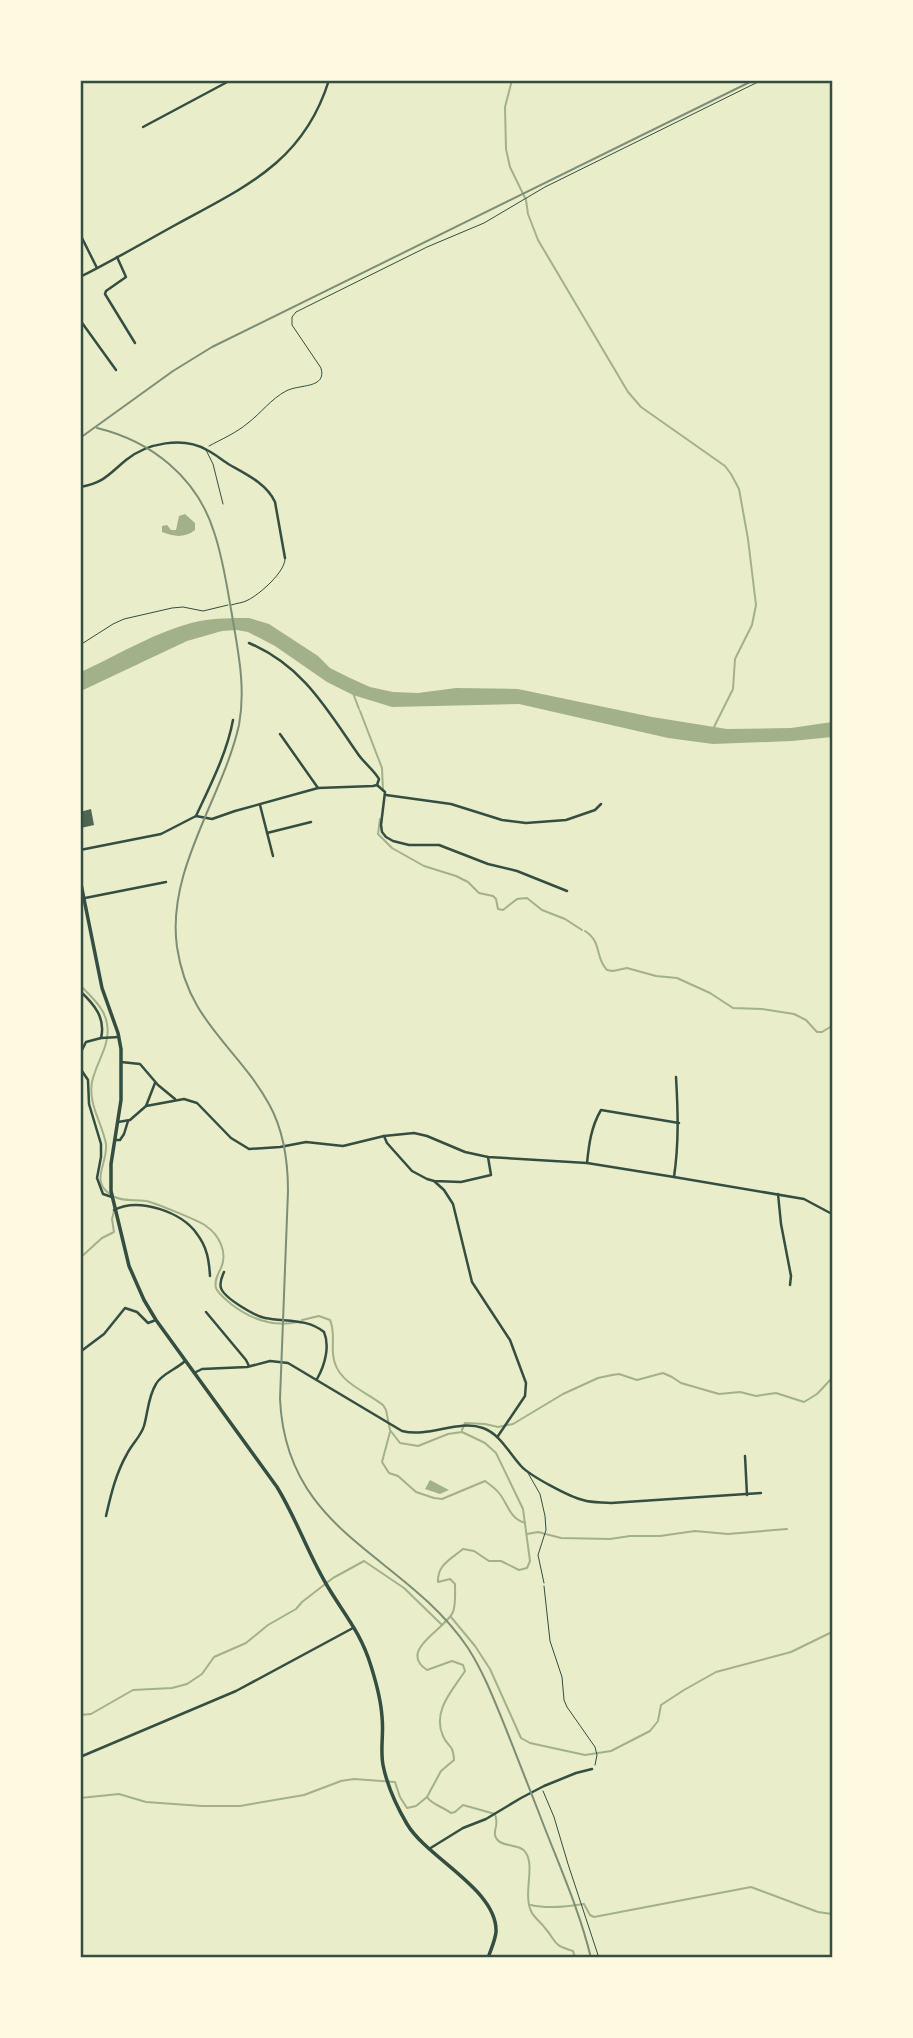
<svg xmlns="http://www.w3.org/2000/svg" width="913" height="2038" font-family="Ubuntu,sans-serif">
  <style>
    .water { fill: #a3b18a }
    .lines { fill: none; stroke-linecap: round; stroke-linejoin: round }
    .stream { stroke: #a3b18a; stroke-width: 2 }
    .building { fill: #4f6655 }
    .path { stroke: #344e41; stroke-width: 1 }
    .service { stroke: #344e41; stroke-width: 1 }
    .minor { stroke: #344e41; stroke-width: 2.5 }
    .tertiary { stroke: #344e41; stroke-width: 2.5 }
    .secondary { stroke: #344e41; stroke-width: 3.5 }
    .rail { stroke: #7c8e77; stroke-width: 2 }
    .neatline { fill: none; stroke: #344e41; stroke-width: 2.5 }
  </style>
  <rect width="100%" height="100%" fill="#e9edc9"/>
  <g class="water">
    <path d="M 185,514 L 195,523 L 195,530 C 185,538 174,537 162,532 L 162,526 L 167,525 L 171,530 L 176,530 L 179,516 Z"/>
    <path d="M 249,618 L 269,624 L 318,656 L 330,668 L 350,678 L 370,687 L 393,692 L 418,693 L 456,688 L 518,689 L 652,717 L 727,729 L 791,728 L 832,722 L 832,737 L 792,741 L 713,744 L 668,738 L 519,704 L 392,707 L 353,695 L 327,682 L 275,646 L 248,632 L 237,630 L 222,631 L 187,641 L 81,691 L 81,672 C 120,654 158,630 200,621 C 216,618 233,618 249,618 Z"/>
    <path d="M 430,1480 L 449,1490 L 440,1494 L 425,1489 Z"/>
  </g>
  <g class="lines">
    <g class="stream">
      <path d="M 512,80 L 505,107 L 506,149 L 510,167 L 526,200 L 528,214 L 538,240 L 628,392 L 641,407 L 725,466 L 731,474 L 739,489 L 748,539 L 756,605 L 752,625 L 735,659 L 733,689 L 714,727"/>
      <path d="M 353,693 L 359,709"/>
      <path d="M 360,711 L 382,768 L 383,791"/>
      <path d="M 380,819 L 378,834 L 392,848 L 424,866 L 456,876 L 468,882 L 479,893 L 493,896 L 496,899 L 498,909 L 503,910 L 517,899 L 527,898 L 542,910 L 565,919 L 582,930"/>
      <path d="M 585,931 C 603,943 594,956 607,970 L 613,971 L 627,968 L 656,976 L 677,978 L 710,993 L 733,1008 L 762,1009 L 794,1014 L 806,1020 L 817,1032 L 822,1032 L 832,1026"/>
      <path d="M 80,985 C 91,997 105,1008 107,1024 C 111,1045 96,1062 92,1082 C 88,1105 102,1122 106,1144 C 108,1163 90,1181 110,1194"/>
      <path d="M 115,1197 C 125,1202 135,1199 146,1201 C 153,1202 202,1222 206,1226 C 219,1235 228,1252 221,1268 C 218,1274 214,1281 216,1288 C 219,1295 227,1300 231,1304 C 249,1318 273,1328 297,1322"/>
      <path d="M 80,1258 L 102,1238 L 114,1232 L 112,1219 L 114,1211"/>
      <path d="M 302,1320 L 319,1316 L 330,1320 C 335,1331 332,1342 333,1354 C 335,1382 364,1390 383,1405 L 386,1410 L 390,1430 L 400,1443 L 418,1446 L 448,1434 L 462,1432 L 485,1443 L 496,1453 L 523,1509 L 530,1561 L 527,1568 L 519,1570 L 501,1561 L 489,1561 L 474,1551 L 463,1549 C 451,1559 437,1565 438,1582 L 450,1579 L 455,1584 C 455,1592 456,1604 453,1612 C 446,1629 397,1650 427,1670 L 452,1661 L 463,1665 L 465,1671 C 452,1691 432,1711 443,1736 C 448,1748 453,1743 454,1760 L 441,1771 L 427,1797 C 431,1804 443,1807 451,1813 L 455,1812 L 463,1805 L 495,1814 C 499,1826 494,1827 495,1835 C 498,1849 520,1842 526,1853 C 535,1867 523,1893 531,1911 C 534,1918 541,1922 545,1928 C 557,1942 552,1945 573,1951 L 575,1958"/>
      <path d="M 462,1430 L 465,1423 L 485,1424 L 498,1427 L 513,1424 L 563,1394 L 598,1378 L 612,1375 L 619,1374 L 637,1380 L 663,1373 L 672,1377 L 681,1383 L 719,1394 L 740,1392 L 756,1396 L 776,1393 L 804,1402 L 817,1394 L 832,1378"/>
      <path d="M 390,1432 L 382,1462 L 389,1473 L 398,1476 L 416,1492 L 434,1498 L 442,1499 L 485,1481 C 490,1485 495,1488 499,1493 C 508,1504 509,1518 525,1523"/>
      <path d="M 527,1534 L 538,1532 L 561,1538 L 610,1539 L 630,1536 L 660,1536 L 695,1531 L 728,1534 L 787,1529"/>
      <path d="M 451,1617 L 475,1646 L 490,1669 L 521,1738 L 530,1743 L 585,1755 L 611,1751 L 650,1731 L 658,1721 L 661,1705 L 684,1690 L 716,1672 L 791,1652 L 832,1632"/>
      <path d="M 80,1715 L 91,1714 L 133,1690 L 172,1688 L 187,1684 L 202,1674 L 214,1657 L 246,1643 L 268,1625 L 296,1609 L 302,1602 L 333,1578 L 364,1561 L 404,1588 L 441,1624"/>
      <path d="M 80,1798 L 119,1794 L 146,1802 L 202,1806 L 240,1806 L 304,1795 L 341,1781 L 354,1779 L 395,1782 L 400,1797 L 407,1808 L 416,1806 L 427,1797"/>
      <path d="M 531,1905 C 548,1909 566,1907 584,1904 L 590,1915 L 594,1917 L 751,1887 L 818,1912 L 832,1914"/>
    </g>
  </g>
  <path class="building" d="M 91,809 L 94,825 L 81,828 L 80,812 Z"/>
  <g class="lines">
    <g class="path">
      <path d="M 209,446 C 222,439 236,433 248,423 C 261,413 271,399 286,391 C 299,384 327,389 321,368 L 292,325 L 292,317 L 296,312 L 427,247 L 484,223 L 545,187 L 762,80"/>
      <path d="M 544,1586 L 550,1641 L 562,1677 L 564,1700 L 567,1707 L 595,1747 L 597,1755 L 595,1765"/>
      <path d="M 543,1791 L 554,1817 L 568,1864 L 599,1958"/>
    </g>
    <g class="service">
      <path d="M 206,450 L 213,464 L 223,504"/>
      <path d="M 231,605 C 237,603 243,603 248,600 C 260,594 285,572 285,559"/>
      <path d="M 80,645 L 113,624 L 124,619 L 172,608 L 183,607 L 203,611 L 228,605"/>
      <path d="M 528,1473 L 540,1494 L 545,1516 L 546,1530 L 538,1555 L 544,1583"/>
    </g>
    <g class="minor">
      <path d="M 143,127 L 231,80"/>
      <path d="M 80,234 L 97,268"/>
      <path d="M 117,257 L 126,277 L 106,291 L 105,294 L 135,343"/>
      <path d="M 80,320 L 116,370"/>
      <path d="M 80,487 C 104,483 109,474 126,460 C 147,443 183,436 207,450 C 215,454 222,460 230,465 C 246,474 267,484 275,502 L 285,558"/>
      <path d="M 249,643 C 303,666 326,708 358,754 C 364,763 374,770 379,779 L 377,785"/>
      <path d="M 280,734 L 318,788"/>
      <path d="M 386,795 L 451,804 L 502,820 L 526,823 L 566,820 L 595,810 L 601,804"/>
      <path d="M 260,805 L 273,856"/>
      <path d="M 196,816 C 210,786 227,753 233,720"/>
      <path d="M 267,833 L 311,822"/>
      <path d="M 80,850 L 161,834 L 196,816 L 212,819 L 235,811 L 318,788 L 373,786 L 377,785 L 385,792 L 381,825 L 382,832 L 386,837 L 393,841 L 409,845 L 439,845 L 488,864 L 517,871 L 567,891"/>
      <path d="M 80,899 L 166,882"/>
      <path d="M 80,991 C 94,1004 106,1018 101,1038 L 119,1037"/>
      <path d="M 80,1054 L 86,1042 L 101,1038"/>
      <path d="M 121,1062 L 140,1064 L 158,1085 L 175,1099"/>
      <path d="M 80,1068 L 88,1080 L 89,1104 L 101,1144 L 101,1157 L 97,1178 L 103,1194 L 112,1197"/>
      <path d="M 146,1106 L 155,1083"/>
      <path d="M 118,1122 L 130,1120 L 146,1106 L 184,1099 L 197,1103 L 231,1138 L 249,1149 L 280,1147 L 306,1142 L 343,1146 L 384,1136 L 414,1133 L 427,1136 L 465,1152 L 488,1157 L 587,1163 L 674,1177 L 804,1199 L 832,1214"/>
      <path d="M 384,1136 L 387,1143 L 412,1171 L 427,1179 L 434,1181 L 461,1182 L 491,1175 L 488,1157"/>
      <path d="M 115,1140 L 120,1140 L 124,1134 L 128,1121"/>
      <path d="M 587,1163 C 589,1144 591,1127 601,1110 L 679,1123"/>
      <path d="M 674,1177 C 679,1143 678,1111 676,1077"/>
      <path d="M 434,1181 L 444,1190 L 453,1204 L 472,1282 L 510,1340 L 526,1383 L 525,1396 L 498,1436"/>
      <path d="M 778,1194 L 781,1224 L 791,1276 L 790,1285"/>
      <path d="M 114,1210 C 139,1197 182,1212 197,1234 C 207,1247 209,1260 210,1276"/>
      <path d="M 224,1272 C 222,1277 219,1282 221,1288 C 224,1298 255,1316 265,1318 C 285,1322 307,1318 324,1332 C 330,1346 325,1365 317,1379"/>
      <path d="M 206,1312 L 246,1360 L 249,1366"/>
      <path d="M 80,1352 L 104,1334 L 125,1308 L 137,1312 L 148,1323 L 156,1320"/>
      <path d="M 194,1373 L 202,1369 L 247,1367 L 270,1361 L 288,1363 L 402,1431 C 430,1438 457,1419 483,1428 C 500,1434 509,1453 521,1466 C 530,1476 570,1497 583,1500 C 592,1503 602,1502 611,1503 L 761,1493"/>
      <path d="M 745,1456 L 747,1495"/>
      <path d="M 106,1516 C 111,1494 116,1473 127,1454 C 132,1444 141,1436 144,1426 C 148,1412 148,1397 156,1384 C 161,1374 177,1369 185,1361"/>
      <path d="M 429,1849 L 463,1828 L 486,1819 L 521,1798 L 544,1786 L 576,1773 L 592,1769"/>
    </g>
    <g class="tertiary">
      <path d="M 80,277 C 114,260 146,241 179,223 C 247,186 304,161 329,80"/>
      <path d="M 80,1757 L 236,1691 L 353,1628"/>
    </g>
    <path class="secondary" d="M 80,879 L 102,988 L 118,1033 L 121,1049 L 121,1100 L 111,1164 L 111,1191 L 129,1266 L 144,1300 L 156,1320 L 277,1487 C 296,1518 307,1551 325,1582 C 342,1612 360,1630 371,1666 C 376,1682 381,1700 382,1717 C 384,1733 380,1749 383,1765 C 387,1785 397,1807 407,1824 C 427,1858 498,1890 496,1932 C 495,1941 491,1949 488,1958"/>
    <g class="rail">
      <path d="M 97,428 C 151,441 197,477 214,532 C 223,558 227,587 232,615 C 238,651 246,687 239,725 C 223,797 166,870 177,947 C 188,1022 236,1045 269,1104 C 284,1131 288,1160 288,1191 L 280,1399 C 286,1535 404,1553 468,1648 C 484,1673 495,1702 506,1729 C 517,1757 528,1785 539,1813 C 557,1861 579,1908 591,1958"/>
      <path d="M 80,438 L 173,371 L 212,347 L 754,80"/>
    </g>
  </g>
  <rect width="913" height="2038" fill="none" stroke="#fefae0" stroke-width="164"/>
  <rect x="82" y="82" width="749" height="1874" class="neatline"/>
</svg>
